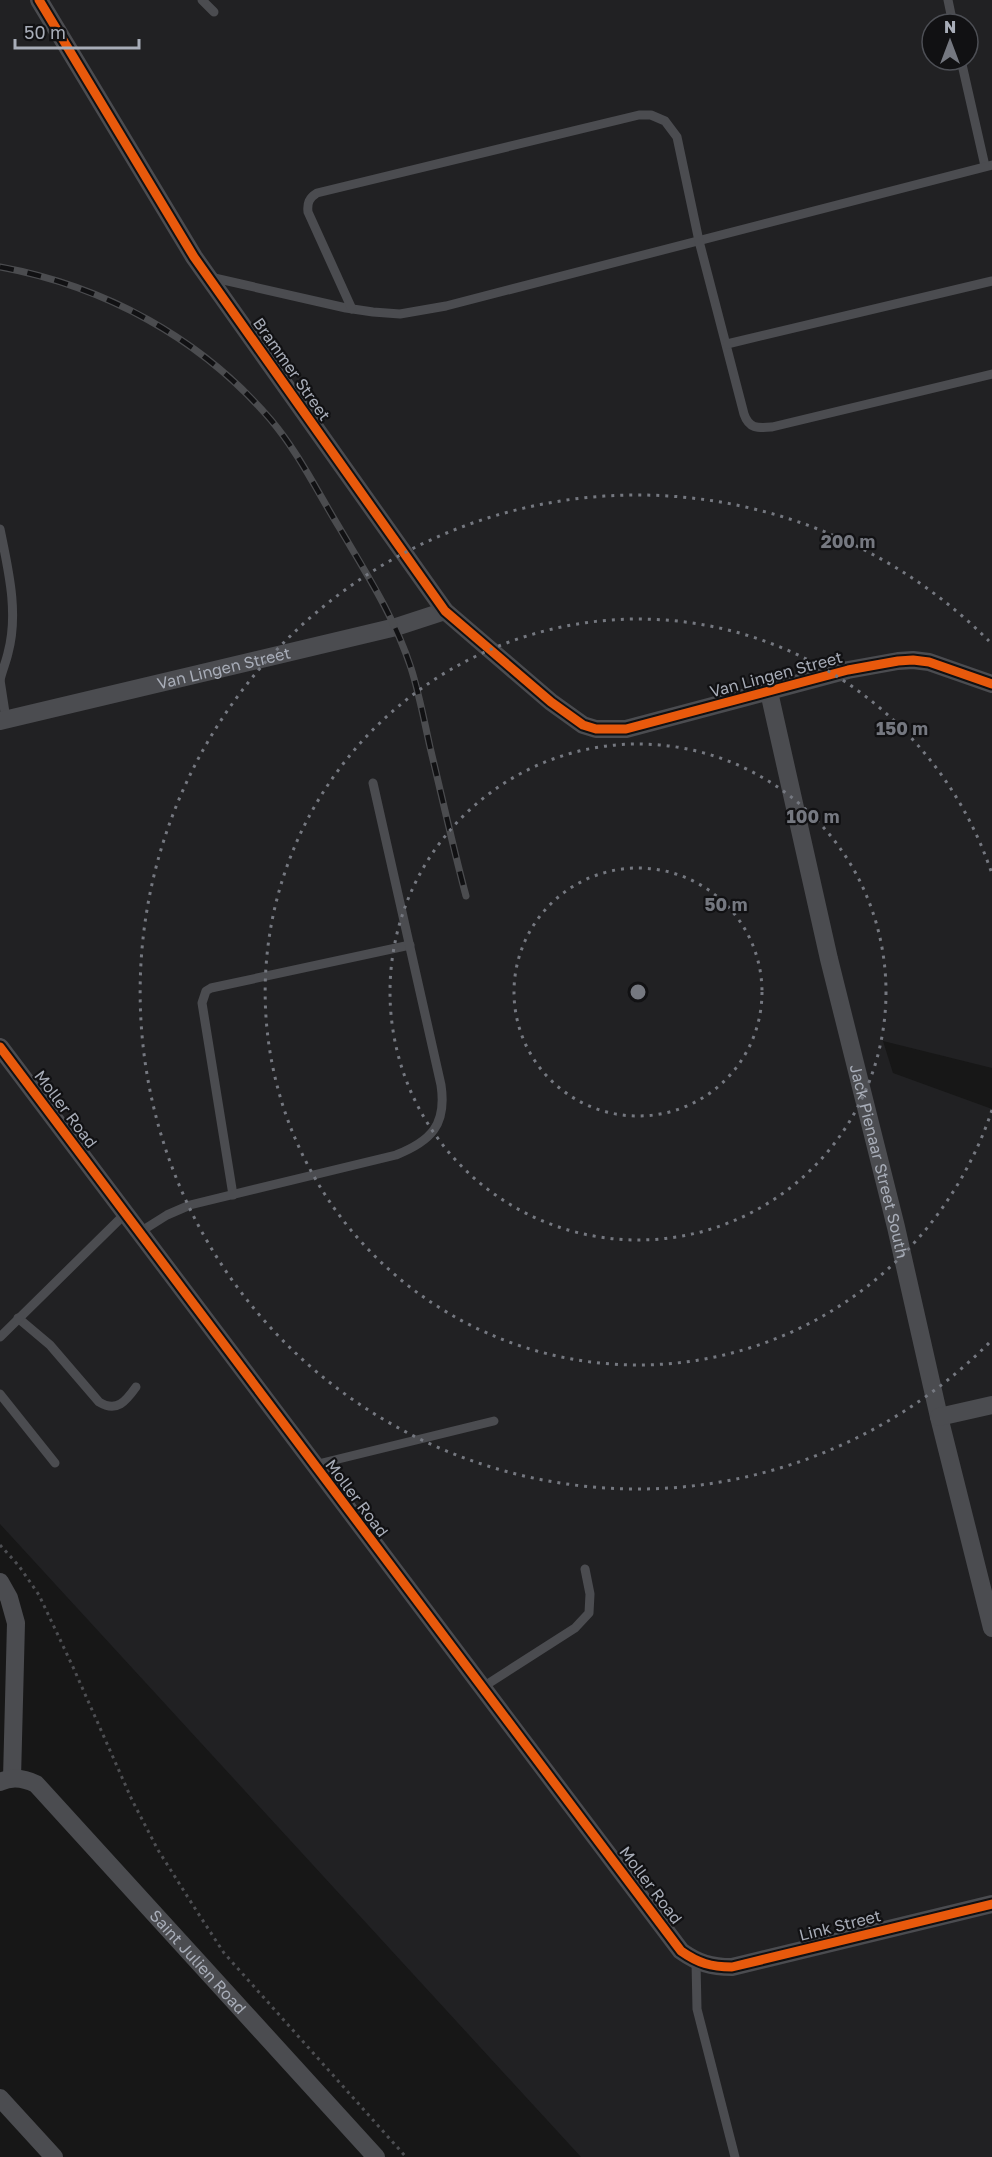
<svg xmlns="http://www.w3.org/2000/svg" width="992" height="2157" font-family="'Golos Text',sans-serif">
  <style>
    .built { fill: #212123; fill-rule: evenodd }
    .lines { fill: none; stroke-linecap: round; stroke-linejoin: round }
    .path { stroke: #4d4e52; stroke-width: 3; stroke-dasharray: 3 4.5; stroke-linecap: butt }
    .lane { stroke: #4b4c50; stroke-width: 9 }
    .street { stroke: #4b4c50; stroke-width: 18 }
    .rail-casing { stroke: #4b4c4f; stroke-width: 7 }
    .rail { stroke: #111113; stroke-width: 4.5; stroke-dasharray: 14; stroke-linecap: butt }
    .cycleway-casing { stroke: #111113; stroke-width: 13 }
    .cycleway { stroke: #e8590c; stroke-width: 9 }
    .ring { fill: none; stroke: #757880; stroke-width: 3; stroke-dasharray: 3 6 }
    .labels { text-anchor: middle; dominant-baseline: central; stroke-width: 4.5; stroke-linejoin: round; paint-order: stroke }
    .street-label { font-size: 16px; fill: #a8adb8; stroke: #111113 }
    .centre { fill: #757880; stroke: #111113; stroke-width: 3 }
    .ring-label { font-size: 18px; text-anchor: middle; font-weight: bold; fill: #757880; stroke: #111113; stroke-width: 4.5; stroke-linejoin: round; paint-order: stroke }
  </style>
  <rect width="100%" height="100%" fill="#171717"/>
  <path class="built" d="M 0,0 L 992,0 L 992,1068 L 883,1041 L 893,1073 L 992,1109 L 992,2157 L 581,2157 L 0,1524 ZM 932,24 L 968,24 L 968,60 L 932,60 Z"/>
  <g class="lines">
    <path class="path" d="M 0,1545 L 19,1566 L 39,1595 L 73,1667 L 132,1800 L 158,1850 L 196,1910 L 224,1953 L 406,2157"/>
    <g class="lane">
      <path d="M 202,0 L 214,12"/>
      <path d="M 948,0 L 953,24"/>
      <path d="M 961,60 L 985,166"/>
      <path d="M 210,277 L 346,308 L 373,312 L 400,314 L 446,306 L 992,165"/>
      <path d="M 352,309 L 308,212 C 307,203 309,198 317,193 L 639,115 L 651,115 L 665,121 L 677,137 L 699,241 L 744,414 C 749,429 758,428 772,427 L 992,374"/>
      <path d="M 727,344 L 992,281"/>
      <path d="M 0,529 C 8,569 19,612 8,653 C 6,662 2,671 0,680"/>
      <path d="M 0,680 L 6,719"/>
      <path d="M 233,1195 L 202,1003 L 206,991 L 211,988 L 410,945"/>
      <path d="M 140,1232 L 167,1215 L 190,1205 L 396,1155 C 431,1141 447,1125 441,1085 L 373,783"/>
      <path d="M 18,1318 L 50,1345 L 99,1402 C 117,1413 126,1401 136,1387"/>
      <path d="M 0,1337 L 126,1213"/>
      <path d="M 0,1394 L 55,1463"/>
      <path d="M 314,1465 L 494,1421"/>
      <path d="M 483,1687 L 575,1628 L 589,1613 L 590,1594 L 585,1569"/>
      <path d="M 696,1962 L 697,2009 L 735,2157"/>
    </g>
    <g class="street">
      <path d="M 39,0 L 194,257 L 445,611 L 551,702 L 583,725 L 596,729 L 626,729 L 848,670 L 898,661 L 913,660 L 929,662 L 992,684"/>
      <path id="s1" d="M 769,692 L 829,959 L 896,1227 L 939,1417 L 992,1628"/>
      <path id="s2" d="M 0,721 L 396,627 L 445,611"/>
      <path d="M 0,1047 L 681,1951 C 698,1963 711,1967 732,1967 L 992,1904"/>
      <path d="M 939,1417 L 992,1405"/>
      <path d="M 0,1582 L 9,1598 L 16,1623 L 12,1778"/>
      <path id="s3" d="M 0,1782 C 12,1776 24,1778 36,1784 L 376,2157"/>
      <path d="M 0,2098 L 54,2157"/>
    </g>
    <defs>
      <path id="rail" d="M 0,267 C 104,286 201,338 271,420 C 298,452 317,491 339,527 C 366,573 394,616 411,668 C 419,693 424,720 430,747 C 442,797 453,847 466,896"/>
    </defs>
    <use href="#rail" class="rail-casing"/>
    <use href="#rail" class="rail"/>
    <defs>
      <g id="cycleway">
        <path d="M 39,0 L 194,257 L 445,611 L 551,702 L 583,725 L 596,729 L 626,729 L 848,670 L 898,661 L 913,660 L 929,662 L 992,684"/>
        <path d="M 0,1047 L 681,1951 C 698,1963 711,1967 732,1967 L 992,1904"/>
      </g>
    </defs>
    <use href="#cycleway" class="cycleway-casing"/>
    <use href="#cycleway" class="cycleway"/>
  </g>
  <g class="ring">
    <circle cx="638" cy="992" r="124"/>
    <circle cx="638" cy="992" r="248"/>
    <path d="M992 1110A373 373 0 1 1 992 874"/>
    <path d="M989 1343A497 497 0 1 1 989 641"/>
  </g>
  <g class="labels">
    <g class="street-label">
      <text transform="translate(292 369) rotate(55)">Brammer Street</text>
      <text stroke="none"><textPath href="#s2" startOffset="230">Van Lingen Street</textPath></text>
      <text transform="translate(776 674) rotate(-15)">Van Lingen Street</text>
      <text transform="translate(66 1109) rotate(53)">Moller Road</text>
      <text stroke="none"><textPath href="#s1" startOffset="482">Jack Pienaar Street South</textPath></text>
      <text transform="translate(357 1498) rotate(53)">Moller Road</text>
      <text transform="translate(651 1885) rotate(53)">Moller Road</text>
      <text transform="translate(840 1925) rotate(-14)">Link Street</text>
      <text stroke="none"><textPath href="#s3" startOffset="278">Saint Julien Road</textPath></text>
    </g>
  </g>
  <circle cx="638" cy="992" r="9" class="centre"/>
  <g class="ring-label">
    <text x="848" y="548">200 m</text>
    <text x="902" y="735">150 m</text>
    <text x="813" y="823">100 m</text>
    <text x="726" y="911">50 m</text>
  </g>
  <g transform="translate(950 42)"><circle r="28" fill="#111113" stroke="#4d4f55" stroke-width="1.5"/>
  <path d="M0-4.5L10 22L0 15L-10 22Z" fill="#757880"/>
  <text y="-9" font-size="16" font-weight="bold" text-anchor="middle" fill="#a8adb8">N</text>
  </g>
  <path d="M15 39v9h124v-9" fill="none" stroke="#a8adb8" stroke-width="3"/>
  <text x="24" y="39" font-size="18" fill="#a8adb8" stroke="#111113" stroke-width="4.5" paint-order="stroke">50 m</text>
</svg>
